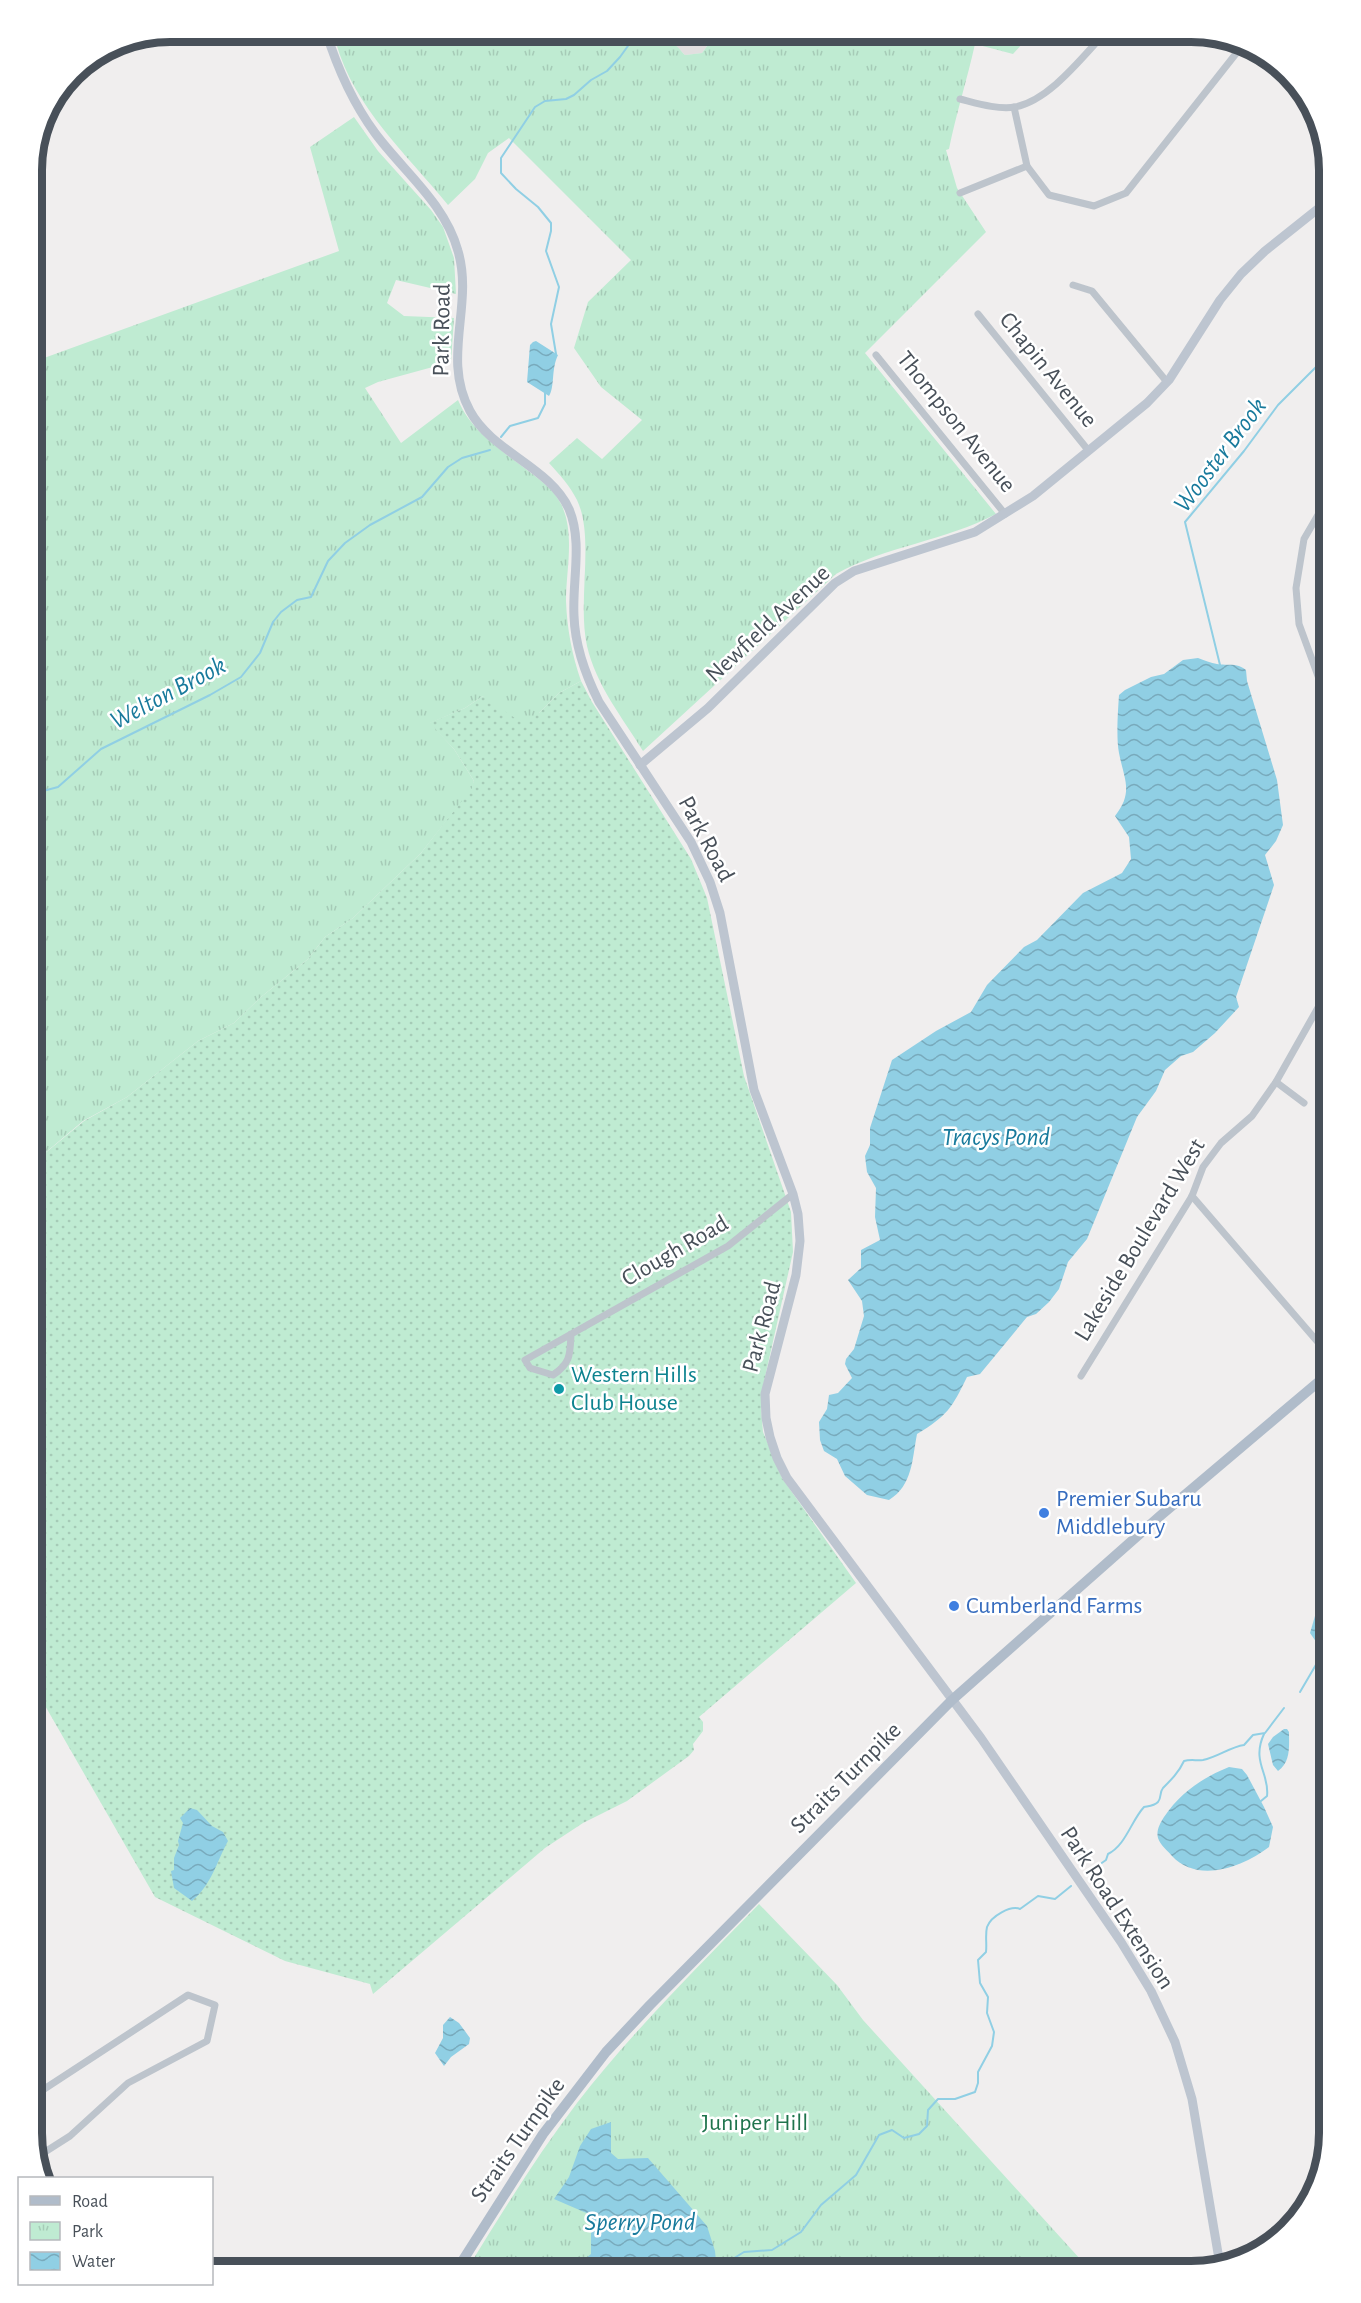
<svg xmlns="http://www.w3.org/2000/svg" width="1361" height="2303" font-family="'Alegreya Sans',sans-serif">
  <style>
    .education { fill: #e1dfdf }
    .grass { fill: url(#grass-dots) }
    .park { fill: url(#park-tufts) }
    .water { fill: url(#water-waves) }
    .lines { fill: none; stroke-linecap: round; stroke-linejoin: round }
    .stream { stroke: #90cfe4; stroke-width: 2 }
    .street { stroke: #bdc4cc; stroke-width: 7 }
    .secondary { stroke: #bdc5d0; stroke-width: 9 }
    .primary { stroke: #b0bcca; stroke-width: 10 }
    .culture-dot { fill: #0f9aa8; stroke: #fff; stroke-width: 2 }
    .shop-dot { fill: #3f7fe0; stroke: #fff; stroke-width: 2 }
    .labels { text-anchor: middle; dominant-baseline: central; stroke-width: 5; stroke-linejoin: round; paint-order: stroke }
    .street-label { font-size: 24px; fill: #485059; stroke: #fff }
    .culture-label { font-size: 24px; fill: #0d838f; stroke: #fff; text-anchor: start }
    .shop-label { font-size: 24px; fill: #366cbe; stroke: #fff; text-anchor: start }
    .park-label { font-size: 24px; fill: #1f744d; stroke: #fff }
    .water-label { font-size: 26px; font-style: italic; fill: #187a9c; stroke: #fff }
    .rim { fill: none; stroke: #485059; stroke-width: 8 }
  </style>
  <defs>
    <pattern id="grass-dots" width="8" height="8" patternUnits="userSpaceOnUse" patternTransform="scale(1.5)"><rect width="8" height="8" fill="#bfebd2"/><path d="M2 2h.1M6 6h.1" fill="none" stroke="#a6cbb7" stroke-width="1.8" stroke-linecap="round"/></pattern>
    <pattern id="park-tufts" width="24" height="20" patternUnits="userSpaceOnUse" patternTransform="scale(1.5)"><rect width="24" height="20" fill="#bfebd2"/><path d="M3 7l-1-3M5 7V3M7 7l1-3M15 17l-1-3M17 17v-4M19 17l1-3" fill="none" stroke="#a6cbb7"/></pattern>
    <pattern id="water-waves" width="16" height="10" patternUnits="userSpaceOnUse" patternTransform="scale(1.5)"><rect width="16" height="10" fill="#90cfe4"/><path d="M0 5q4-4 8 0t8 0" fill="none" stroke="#78aabc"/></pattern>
  </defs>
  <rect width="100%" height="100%" fill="#f0eeee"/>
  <path class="education" d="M 653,32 L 734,32 L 709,43 L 702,53 L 685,55 L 675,45 Z"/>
  <path class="grass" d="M 581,681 L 592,702 L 691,859 L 707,898 L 744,1076 L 791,1212 L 793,1252 L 763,1386 L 761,1409 L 763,1432 L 782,1478 L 856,1583 L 699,1717 L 703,1722 L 703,1731 L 693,1744 L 694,1750 L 689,1756 L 627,1801 L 583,1823 L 545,1848 L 373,1994 L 370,1984 L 285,1961 L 155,1897 L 32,1683 L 32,1516 L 39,1510 L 32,1474 L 32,1164 L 84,1121 L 127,1097 L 198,1041 L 234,1023 L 261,997 L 308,959 L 325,937 L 353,918 L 421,853 L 471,788 L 474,781 L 454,749 L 429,723 L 465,708 L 483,696 L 539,713 L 559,693 Z"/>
  <g class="park">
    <path d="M 344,32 L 595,32 C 613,43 635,24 655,33 C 661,35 670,41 675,45 C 680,48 681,52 685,55 L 702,53 L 710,42 L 734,32 L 1033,32 L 1013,54 L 975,44 C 967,80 956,114 949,149 L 946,150 L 957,188 L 986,232 L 865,353 L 996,514 C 945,541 886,546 836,574 L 643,751 C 622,717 596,685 587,646 C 577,600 595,538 577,500 C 570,486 560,475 549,463 L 577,438 L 602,459 L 642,420 L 601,387 L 574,348 L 588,302 L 631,260 L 509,138 L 488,153 L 475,179 L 448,205 C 406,153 355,109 336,43 Z"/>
    <path d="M 354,117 L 378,151 L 431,210 L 443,227 L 454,258 L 456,294 L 396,280 L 387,303 L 404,316 L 454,318 L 451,362 L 378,382 L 365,388 L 401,443 L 458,400 C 472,433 503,451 531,473 C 544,483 555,491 562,506 C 575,535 566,570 566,601 C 567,629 572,655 581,681 L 559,693 L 539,713 L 522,723 L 483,696 L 465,708 L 430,723 L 454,749 L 474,781 L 472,788 L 421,853 L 353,918 L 325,937 L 308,959 L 261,997 L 234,1023 L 198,1041 L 127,1097 L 83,1121 L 32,1164 L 32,314 L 44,358 L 339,251 L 310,147 Z"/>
    <path d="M 759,1904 L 837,1985 L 863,2020 L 1091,2271 L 466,2271 C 501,2214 536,2157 577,2103 C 632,2032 696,1969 759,1904 Z"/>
  </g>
  <g class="water">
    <path d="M 536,341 L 558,355 C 551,369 555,387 549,396 L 527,382 L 530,345 L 533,342 Z"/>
    <path d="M 1198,658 C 1204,660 1211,663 1217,664 C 1229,666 1236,662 1246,670 L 1247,681 L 1277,780 L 1283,825 L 1276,841 L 1265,855 L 1274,885 L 1236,997 L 1239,1007 L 1215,1033 L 1193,1052 L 1181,1056 L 1165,1070 L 1156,1091 L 1137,1117 L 1087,1239 L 1068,1262 L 1059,1289 L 1049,1302 L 1036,1314 L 1027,1317 L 980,1374 L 967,1377 C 952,1408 947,1416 917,1434 C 912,1459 913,1485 889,1500 L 867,1495 L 845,1476 L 837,1459 L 824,1451 L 820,1440 L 819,1422 L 827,1409 L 829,1395 L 838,1393 L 852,1378 L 845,1364 L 846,1359 L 854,1349 L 864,1316 L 862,1301 L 848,1280 L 861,1268 L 861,1250 L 880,1240 L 875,1217 L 876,1188 L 867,1172 L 865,1156 L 870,1145 L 870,1128 L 892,1060 L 936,1031 L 971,1012 L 987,985 L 1024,947 L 1037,940 L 1083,893 L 1122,873 L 1131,859 L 1129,837 L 1115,816 C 1134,792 1124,779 1119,753 C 1116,738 1118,710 1119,695 L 1125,690 L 1151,677 L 1164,674 L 1183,660 Z"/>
    <path d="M 1329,1581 L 1329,1655 L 1323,1652 L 1310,1633 L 1320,1599 Z"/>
    <path d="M 1284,1729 L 1287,1729 L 1289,1732 C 1289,1746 1291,1762 1278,1771 L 1273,1765 L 1268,1744 L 1273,1737 Z"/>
    <path d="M 1229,1767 L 1242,1769 L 1247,1775 L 1264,1807 L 1273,1827 L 1269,1847 C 1243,1867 1198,1884 1172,1856 C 1168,1851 1160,1845 1158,1838 C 1156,1831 1160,1823 1164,1817 C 1181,1792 1202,1778 1229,1767 Z"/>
    <path d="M 190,1808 L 197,1810 L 212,1826 L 223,1832 L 228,1841 C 216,1863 212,1884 192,1901 L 174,1888 L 171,1871 L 174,1870 L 174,1858 L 179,1845 L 178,1841 L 183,1823 L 180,1818 Z"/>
    <path d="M 450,2017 L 459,2023 L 470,2038 L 469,2044 L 451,2057 L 444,2066 L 435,2053 L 443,2038 L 443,2025 Z"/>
    <path d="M 611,2122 L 611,2153 L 618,2159 L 648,2158 L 707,2226 L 715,2251 L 717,2271 L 574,2271 L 573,2269 L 591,2254 L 591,2215 L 554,2199 L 569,2177 L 580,2146 L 591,2129 Z"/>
  </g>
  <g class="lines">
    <g class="stream">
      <path d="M 556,354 L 551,324 L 559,287 L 546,251 L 551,231 L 551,223 L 538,207 L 516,189 L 501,173 L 501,158 L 535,107 L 545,101 L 566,99 L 574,95 L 591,80 L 607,71 L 620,57 L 638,32"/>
      <path d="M 501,437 L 510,426 L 538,418 L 545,404 L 545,391"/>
      <path d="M 1220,665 L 1185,522 L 1244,451 L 1278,405 L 1329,354"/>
      <path d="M 32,794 L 58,787 L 101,749 L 210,695 L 241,677 L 260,653 L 273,622 L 281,612 L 297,600 L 311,597 L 328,561 L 345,543 L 370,525 L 422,497 L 448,467 L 462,458 L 490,450"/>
      <path d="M 1300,1692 L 1324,1651"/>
      <path d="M 1261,1801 L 1267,1796 C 1270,1774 1251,1762 1264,1734"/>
      <path d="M 1086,1874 L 1106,1860 L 1108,1854 C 1126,1845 1131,1821 1144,1807 C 1149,1806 1154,1806 1158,1802 C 1162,1797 1159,1793 1163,1788 C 1171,1780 1179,1772 1184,1761 C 1191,1759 1197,1761 1203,1760 C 1218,1757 1230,1747 1244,1745 L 1253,1735 L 1265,1733 L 1284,1708"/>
      <path d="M 731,2260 L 744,2252 L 772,2250 L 801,2232 L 821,2205 L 856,2175 L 879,2135 L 892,2130 L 904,2138 L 919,2134 L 927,2126 L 928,2110 L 938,2099 L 955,2099 L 975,2092 L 978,2083 L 978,2072 L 992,2046 L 994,2032 L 987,2013 L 988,1997 L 980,1983 L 978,1960 L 986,1952 C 987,1944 985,1935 987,1927 C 991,1916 1011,1905 1020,1909 L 1038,1896 L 1055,1899 L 1071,1886"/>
    </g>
    <g class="street">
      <path d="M 960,99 C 976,103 998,110 1015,107 C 1050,100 1082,57 1106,32"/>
      <path d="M 1014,107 L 1027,166 L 1049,195 L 1094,206 L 1126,193 L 1242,46"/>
      <path d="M 960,193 L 1027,166"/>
      <path d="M 1073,285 L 1092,291 L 1167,382"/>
      <path d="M 978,314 L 1088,450"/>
      <path d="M 876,355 L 1005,514"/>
      <path d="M 1329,706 L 1299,624 L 1296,588 L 1304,539 L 1329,496"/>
      <path d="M 1276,1082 L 1304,1103"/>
      <path d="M 1192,1196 L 1329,1355"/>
      <path d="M 571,1334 C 570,1354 571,1363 553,1375 L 530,1368 L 525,1360 L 728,1246 L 793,1194"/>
      <path d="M 1081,1376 L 1192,1196 L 1203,1167 L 1221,1143 L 1252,1116 L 1276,1082 L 1324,997 L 1329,975"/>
      <path d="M 32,2097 L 188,1995 L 215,2005 L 207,2041 L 128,2083 L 70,2136 L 37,2157"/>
    </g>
    <g class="secondary">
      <path d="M 326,32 C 337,67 353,103 375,133 C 403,171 445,203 458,251 C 474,305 441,358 470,411 C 492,452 550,467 569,509 C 583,542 572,581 574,616 C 575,647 586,676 599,702 L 691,842 L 710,882 L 720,913 L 754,1090 L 793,1194 L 798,1214 L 800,1241 L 796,1275 L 765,1394 L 766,1418 L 770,1437 L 777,1458 L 787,1478 L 981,1738 L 1121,1942 L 1151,1991 L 1175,2042 L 1192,2099 L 1220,2265"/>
      <path d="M 640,765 L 708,708 L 835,583 L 854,571 L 975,532 L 1033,496 L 1147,403 L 1169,380 L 1220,300 L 1241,274 L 1265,251 L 1329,200"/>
    </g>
    <path class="primary" d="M 456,2271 L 543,2134 L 606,2052 L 650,2005 L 952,1700 L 1160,1516 L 1329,1373"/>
  </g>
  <circle class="culture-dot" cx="559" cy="1389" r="6"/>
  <g class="shop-dot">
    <circle cx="1044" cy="1513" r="6"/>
    <circle cx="954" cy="1606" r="6"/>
  </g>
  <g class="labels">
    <g class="street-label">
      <text transform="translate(442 330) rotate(-89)">Park Road</text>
      <text transform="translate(1048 370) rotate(51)">Chapin Avenue</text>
      <text transform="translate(956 422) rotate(51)">Thompson Avenue</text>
      <text transform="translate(768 624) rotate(-43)">Newfield Avenue</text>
      <text transform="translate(706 839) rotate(62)">Park Road</text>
      <text transform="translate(1140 1240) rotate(-59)">Lakeside Boulevard West</text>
      <text transform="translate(675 1251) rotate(-30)">Clough Road</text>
      <text transform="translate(762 1327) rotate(-75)">Park Road</text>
      <text transform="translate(846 1778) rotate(-45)">Straits Turnpike</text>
      <text transform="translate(1117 1908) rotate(57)">Park Road Extension</text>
      <text transform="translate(518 2140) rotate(-55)">Straits Turnpike</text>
    </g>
    <g class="culture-label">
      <text x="571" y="1375">Western Hills<tspan x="571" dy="28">Club House</tspan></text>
    </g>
    <g class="shop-label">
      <text x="1056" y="1499">Premier Subaru<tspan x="1056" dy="28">Middlebury</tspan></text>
      <text x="966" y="1606">Cumberland Farms</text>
    </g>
    <g class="park-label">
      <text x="755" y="2123">Juniper Hill</text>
    </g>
    <g class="water-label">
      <text transform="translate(1220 455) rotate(-53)">Wooster Brook</text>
      <text transform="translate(168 693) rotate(-28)">Welton Brook</text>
      <text x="996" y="1137">Tracys Pond</text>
      <text x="640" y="2222">Sperry Pond</text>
    </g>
  </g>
  <path d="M0 0H1361V2303H0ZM170 42H1191A128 128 0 0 1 1319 170V2133A128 128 0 0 1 1191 2261H170A128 128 0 0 1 42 2133V170A128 128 0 0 1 170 42Z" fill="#fff" fill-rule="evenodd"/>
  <path class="rim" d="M170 42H1191A128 128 0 0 1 1319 170V2133A128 128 0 0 1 1191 2261H170A128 128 0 0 1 42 2133V170A128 128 0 0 1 170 42Z"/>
  <rect x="18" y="2177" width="195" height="108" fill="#ffffff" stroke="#b6b9bd" stroke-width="1.5"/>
  <rect x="30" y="2196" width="30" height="9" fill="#b0bcca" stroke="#b6b9bd" stroke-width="1.5"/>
  <text x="72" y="2207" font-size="18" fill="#485059">Road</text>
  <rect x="30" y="2222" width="30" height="18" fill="url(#park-tufts)" stroke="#b6b9bd" stroke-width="1.5"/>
  <text x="72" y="2237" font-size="18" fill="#485059">Park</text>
  <rect x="30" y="2252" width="30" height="18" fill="url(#water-waves)" stroke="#b6b9bd" stroke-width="1.5"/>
  <text x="72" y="2267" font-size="18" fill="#485059">Water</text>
</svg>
